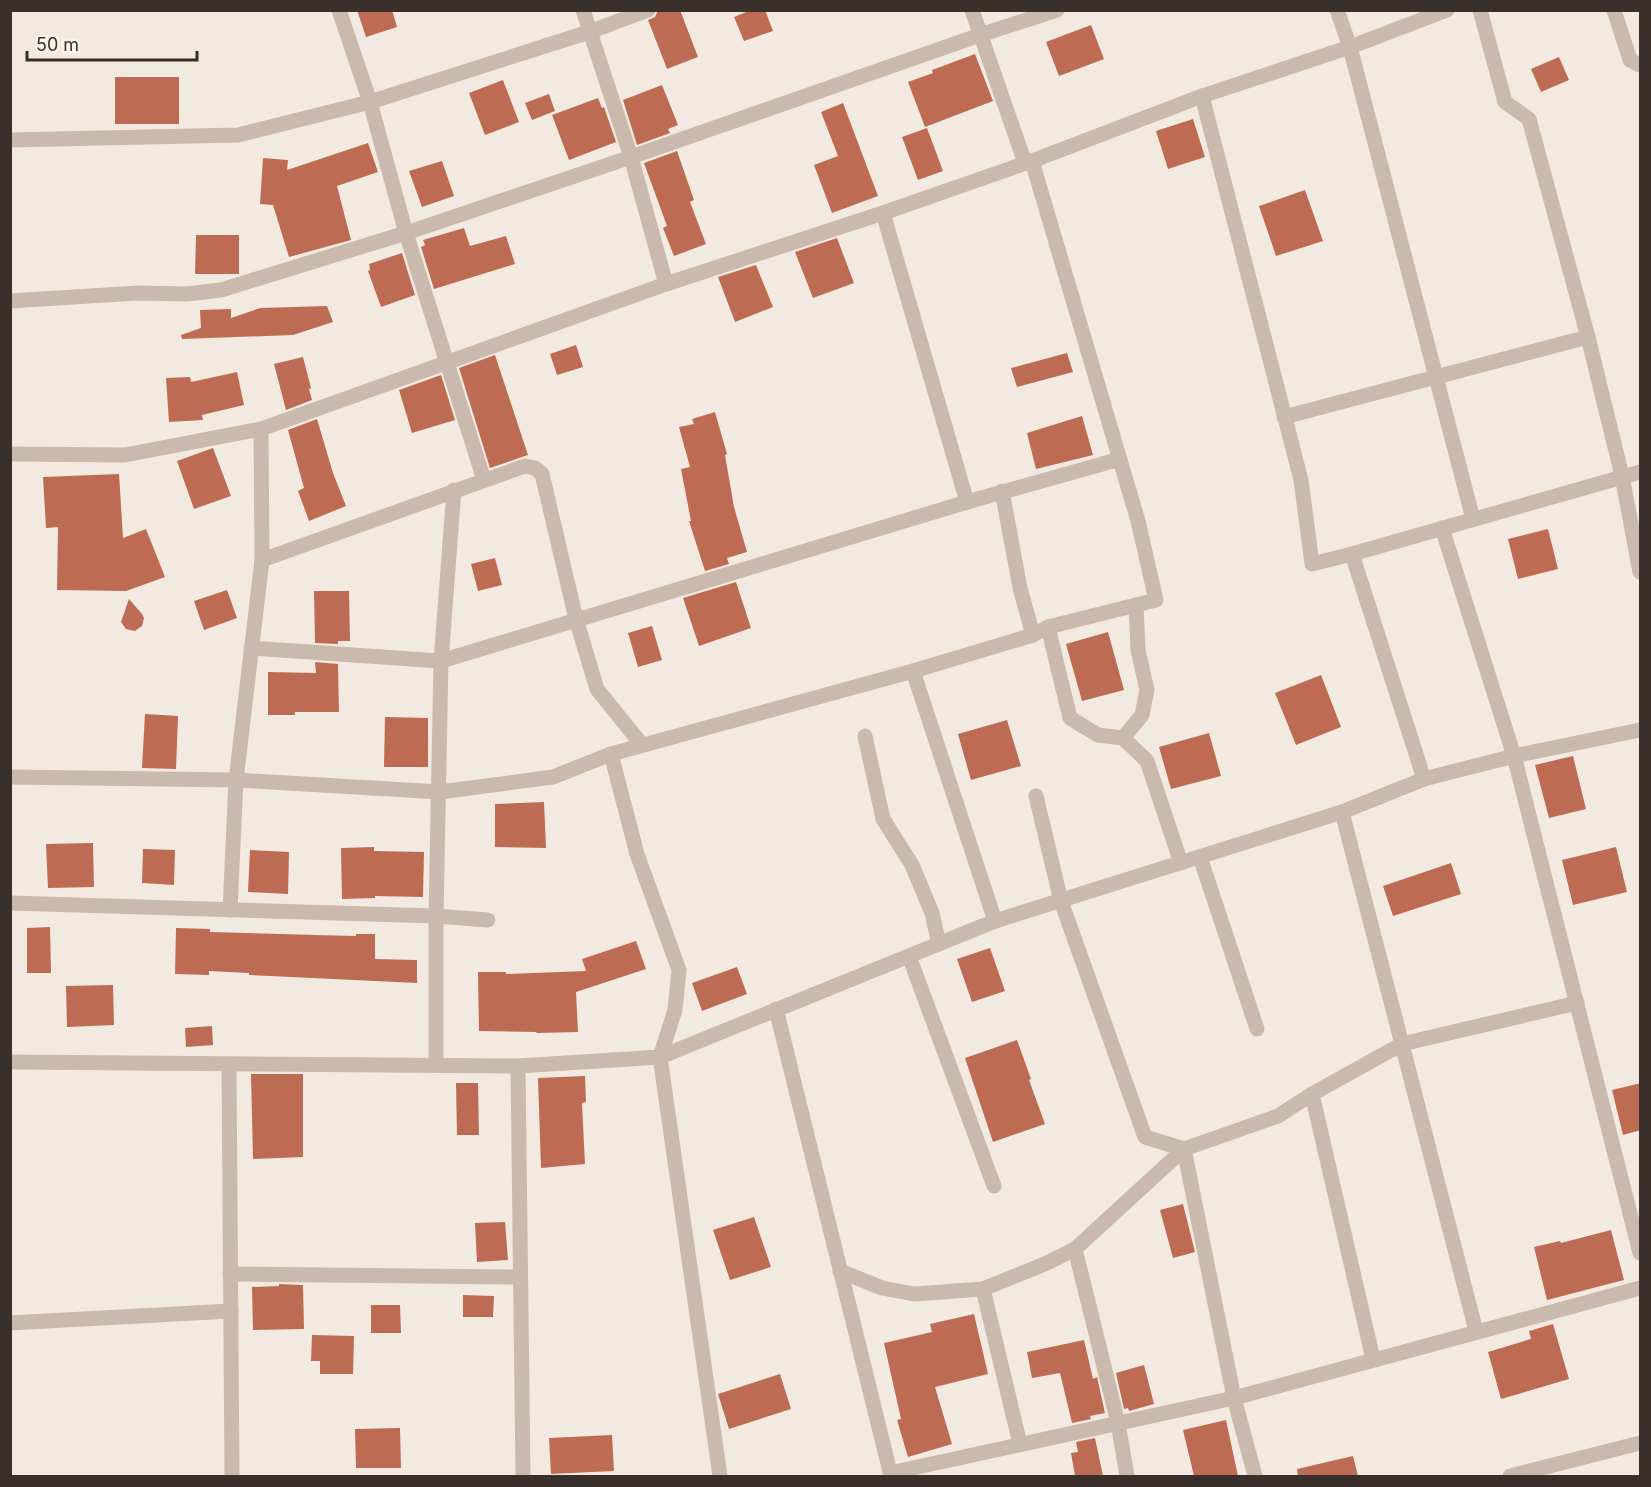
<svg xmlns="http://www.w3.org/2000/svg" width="1651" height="1487" font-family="Inter,sans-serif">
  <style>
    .building { fill: #be6b53 }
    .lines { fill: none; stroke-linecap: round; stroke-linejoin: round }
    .minor { stroke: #cabaad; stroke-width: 15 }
  </style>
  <rect width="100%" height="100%" fill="#f2eae1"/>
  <g class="building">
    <path d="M 357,10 L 392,10 L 397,27 L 366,37 Z"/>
    <path d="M 658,10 L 680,10 L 698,57 L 667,69 L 648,20 L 655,17 Z"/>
    <path d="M 751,10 L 765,10 L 773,31 L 744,41 L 734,17 Z"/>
    <path d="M 1091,25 L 1104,59 L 1059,76 L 1046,42 Z"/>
    <path d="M 975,54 L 993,101 L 925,127 L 908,82 L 933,73 L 932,70 Z"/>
    <path d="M 1559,57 L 1569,80 L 1541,92 L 1531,69 Z"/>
    <rect x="115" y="77" width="64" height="47"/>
    <path d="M 503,80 L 519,122 L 485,135 L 469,93 Z"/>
    <path d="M 662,85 L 678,125 L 668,129 L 670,133 L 637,145 L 623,100 Z"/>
    <path d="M 549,94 L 555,111 L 532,120 L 525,103 Z"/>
    <path d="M 598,98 L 602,108 L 604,107 L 616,142 L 569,160 L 552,115 Z"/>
    <path d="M 843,103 L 878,196 L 832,213 L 814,165 L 838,156 L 821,112 Z"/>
    <path d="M 1193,119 L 1205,157 L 1168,169 L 1156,131 Z"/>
    <path d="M 927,128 L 943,171 L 918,180 L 902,137 Z"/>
    <path d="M 368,143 L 378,172 L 337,186 L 351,240 L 289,257 L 273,205 L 260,204 L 263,158 L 288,160 L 287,170 Z"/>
    <path d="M 677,151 L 694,200 L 690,202 L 706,244 L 674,256 L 663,228 L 667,226 L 644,163 Z"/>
    <path d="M 442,161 L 454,196 L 422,207 L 409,171 Z"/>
    <path d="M 1305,190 L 1323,241 L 1276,256 L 1259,206 Z"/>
    <path d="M 464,228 L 470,246 L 506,236 L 515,264 L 434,289 L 421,247 L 425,245 L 423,240 Z"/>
    <path d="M 196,235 L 239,235 L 239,274 L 195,274 Z"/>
    <path d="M 837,238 L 854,283 L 813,298 L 795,252 Z"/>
    <path d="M 402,253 L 415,295 L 381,307 L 368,271 L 370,270 L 369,264 Z"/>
    <path d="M 756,265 L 773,307 L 735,322 L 718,277 Z"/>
    <path d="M 327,306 L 333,322 L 293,335 L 182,339 L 181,335 L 201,328 L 200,310 L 231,309 L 231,318 L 260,308 Z"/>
    <path d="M 576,345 L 583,367 L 557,375 L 550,354 Z"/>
    <path d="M 1067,353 L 1073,372 L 1017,387 L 1011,368 Z"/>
    <path d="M 495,355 L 528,455 L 490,468 L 459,368 Z"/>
    <path d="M 303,357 L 311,388 L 309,389 L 312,400 L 286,410 L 274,364 Z"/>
    <path d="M 237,372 L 244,405 L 202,415 L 203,420 L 169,422 L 166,378 L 190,377 L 191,382 Z"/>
    <path d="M 441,375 L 455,420 L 412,433 L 399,390 Z"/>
    <path d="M 715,412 L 727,454 L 725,455 L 734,507 L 747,552 L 727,558 L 729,564 L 705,571 L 689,521 L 691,521 L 681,469 L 690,467 L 679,427 L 694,424 L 692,419 Z"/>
    <path d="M 1082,416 L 1093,455 L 1036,469 L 1027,433 Z"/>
    <path d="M 317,419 L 333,473 L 346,506 L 309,521 L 298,491 L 304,488 L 288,430 Z"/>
    <path d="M 213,448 L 231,496 L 194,509 L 177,461 Z"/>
    <path d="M 119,474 L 123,538 L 146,529 L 165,577 L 126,591 L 57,590 L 58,527 L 46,528 L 43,477 Z"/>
    <path d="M 1548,529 L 1558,569 L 1518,579 L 1508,539 Z"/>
    <path d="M 495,558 L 502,585 L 478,591 L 471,564 Z"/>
    <path d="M 736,582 L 751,628 L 699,646 L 683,598 Z"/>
    <path d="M 227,590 L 237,618 L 204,630 L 194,601 Z"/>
    <path d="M 314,591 L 349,591 L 350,641 L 338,641 L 338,644 L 315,643 Z"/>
    <path d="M 129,599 L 142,614 L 144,618 L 142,626 L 135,631 L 126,629 L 121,622 Z"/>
    <path d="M 652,626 L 662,660 L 638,667 L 628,633 Z"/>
    <path d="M 1108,632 L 1124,690 L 1082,701 L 1066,644 Z"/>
    <path d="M 315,662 L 338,664 L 339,712 L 295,712 L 295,715 L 268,715 L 268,672 L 316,673 Z"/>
    <path d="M 1321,675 L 1341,727 L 1296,745 L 1275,693 Z"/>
    <path d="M 145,714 L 178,716 L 176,769 L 142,768 Z"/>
    <path d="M 385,717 L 428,718 L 428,767 L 384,767 Z"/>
    <path d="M 1007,720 L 1021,766 L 971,780 L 958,734 Z"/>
    <path d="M 1209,733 L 1221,776 L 1171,789 L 1159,747 Z"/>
    <path d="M 1573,756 L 1586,809 L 1549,818 L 1535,765 Z"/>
    <path d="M 544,802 L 546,848 L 495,847 L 495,804 Z"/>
    <path d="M 93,843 L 94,887 L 48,888 L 46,844 Z"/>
    <path d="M 374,847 L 374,851 L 424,852 L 423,897 L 375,896 L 375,898 L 342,899 L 341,848 Z"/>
    <path d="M 1616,847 L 1627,892 L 1573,905 L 1562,860 Z"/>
    <path d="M 143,849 L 175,850 L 174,885 L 142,883 Z"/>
    <path d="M 250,850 L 289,852 L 288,894 L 248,892 Z"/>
    <path d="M 1451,863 L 1461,894 L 1393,916 L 1383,886 Z"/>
    <path d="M 50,927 L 51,973 L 27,973 L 27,928 Z"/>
    <path d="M 176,928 L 210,929 L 210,932 L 315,935 L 356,936 L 356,934 L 375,934 L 375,959 L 417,960 L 417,983 L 249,975 L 249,973 L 209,971 L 209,975 L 175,974 Z"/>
    <path d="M 636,941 L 646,969 L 576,992 L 578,1032 L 537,1033 L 536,1032 L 479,1031 L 478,972 L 506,972 L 506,974 L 586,971 L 582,959 Z"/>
    <path d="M 990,948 L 1005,991 L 972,1002 L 957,959 Z"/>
    <path d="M 737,967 L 747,994 L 702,1011 L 692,983 Z"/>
    <path d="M 113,985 L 114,1025 L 67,1027 L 66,986 Z"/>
    <path d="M 212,1026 L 213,1045 L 186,1047 L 185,1028 Z"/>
    <path d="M 1017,1040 L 1031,1079 L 1029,1080 L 1045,1124 L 993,1142 L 965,1058 Z"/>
    <path d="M 251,1074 L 303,1074 L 303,1157 L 253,1159 Z"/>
    <path d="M 585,1076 L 586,1102 L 582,1103 L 585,1164 L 541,1168 L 538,1078 Z"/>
    <path d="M 456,1083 L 478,1083 L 479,1135 L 457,1135 Z"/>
    <path d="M 1641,1083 L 1641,1130 L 1623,1135 L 1612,1090 Z"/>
    <path d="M 1183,1204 L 1195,1252 L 1173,1258 L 1160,1210 Z"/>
    <path d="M 754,1217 L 771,1267 L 730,1280 L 713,1230 Z"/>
    <path d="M 505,1222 L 508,1260 L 477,1262 L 475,1223 Z"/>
    <path d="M 1611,1230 L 1624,1280 L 1547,1300 L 1534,1247 L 1560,1241 L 1561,1243 Z"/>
    <path d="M 279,1284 L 303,1285 L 304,1329 L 253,1330 L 252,1287 L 279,1286 Z"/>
    <path d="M 463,1295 L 494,1296 L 493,1317 L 463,1317 Z"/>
    <path d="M 371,1305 L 400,1305 L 401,1333 L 371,1333 Z"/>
    <path d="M 974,1314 L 988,1374 L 935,1387 L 952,1444 L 908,1457 L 897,1420 L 901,1419 L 884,1343 L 932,1332 L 930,1324 Z"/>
    <path d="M 1553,1324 L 1569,1379 L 1501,1399 L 1488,1352 L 1531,1339 L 1529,1331 Z"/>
    <path d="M 312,1335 L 354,1336 L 353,1374 L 320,1374 L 320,1361 L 311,1361 Z"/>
    <path d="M 1084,1340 L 1093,1379 L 1097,1377 L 1105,1413 L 1090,1416 L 1091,1419 L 1072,1423 L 1060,1373 L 1032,1378 L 1027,1352 Z"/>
    <path d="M 1144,1365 L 1154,1404 L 1129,1411 L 1128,1408 L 1124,1409 L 1116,1373 Z"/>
    <path d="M 780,1374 L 791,1409 L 729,1429 L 718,1394 Z"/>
    <path d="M 1226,1420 L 1238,1476 L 1194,1476 L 1183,1430 Z"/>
    <path d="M 400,1428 L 401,1468 L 356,1468 L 355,1429 Z"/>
    <path d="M 612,1435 L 614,1471 L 551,1474 L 549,1438 Z"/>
    <path d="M 1095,1438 L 1103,1476 L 1075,1476 L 1071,1453 L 1078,1452 L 1076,1442 Z"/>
    <path d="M 1353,1456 L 1358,1476 L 1298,1476 L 1297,1469 Z"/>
  </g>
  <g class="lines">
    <g class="minor">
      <path d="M 339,10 L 370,102 L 406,233 L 484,480"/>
      <path d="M 583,10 L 631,157 L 666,284"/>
      <path d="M 972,10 L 1025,163"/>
      <path d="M 1337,10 L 1350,47 L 1473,519"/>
      <path d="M 1480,10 L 1505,102 L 1529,119 L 1588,337 L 1622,476 L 1640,572"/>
      <path d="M 1614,10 L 1630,60 L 1640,65"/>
      <path d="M 1202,96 L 1301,480 L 1312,564 L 1352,554 L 1424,779"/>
      <path d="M 10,140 L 238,135 L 370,102 L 589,32 L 648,10"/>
      <path d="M 883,213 L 967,502"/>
      <path d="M 10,301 L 138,293 L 187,294 L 221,290 L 406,233 L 631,157 L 980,35 L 1057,10"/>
      <path d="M 1284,417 L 1588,337"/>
      <path d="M 10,454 L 125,455 L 261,429 L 666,284 L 883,213 L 1032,161 L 1202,96 L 1350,47 L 1447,10"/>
      <path d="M 1002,491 L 1020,588 L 1033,635"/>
      <path d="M 1442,528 L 1514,756 L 1640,1253"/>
      <path d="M 1352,554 L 1640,472"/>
      <path d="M 262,560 L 525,466 L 535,468 L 542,474 L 576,619 L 597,689 L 642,745"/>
      <path d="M 1048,627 L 1070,718 L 1098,735 L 1123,738 L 1147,761 L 1181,863"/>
      <path d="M 251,648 L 441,661 L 967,502 L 1120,459"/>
      <path d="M 913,671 L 995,921"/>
      <path d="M 865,736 L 883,819 L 912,865 L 932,913 L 939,944"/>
      <path d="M 1123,738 L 1142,715 L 1147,690 L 1138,650 L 1136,605"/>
      <path d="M 611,754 L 637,854 L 679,970 L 675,1010 L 660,1057 L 720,1476"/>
      <path d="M 10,777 L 236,780 L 440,792 L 553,777 L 611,754 L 913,671 L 1033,635 L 1048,627 L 1156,600 L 1138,521 L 1032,161"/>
      <path d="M 1036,796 L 1061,901 L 1145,1137 L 1184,1149"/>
      <path d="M 1342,812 L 1476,1331"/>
      <path d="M 1200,857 L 1257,1029"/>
      <path d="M 10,903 L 436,916 L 488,920"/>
      <path d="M 230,910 L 236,780 L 262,560 L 261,429"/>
      <path d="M 909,956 L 994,1186"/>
      <path d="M 776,1009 L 891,1476"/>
      <path d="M 10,1062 L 518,1066 L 660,1057 L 995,921 L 1342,812 L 1424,779 L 1514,756 L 1640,730"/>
      <path d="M 229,1064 L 232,1476"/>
      <path d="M 436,1064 L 436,916 L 441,661 L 454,490"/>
      <path d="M 518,1066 L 523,1476"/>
      <path d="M 1312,1094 L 1373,1359"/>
      <path d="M 1184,1149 L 1234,1398 L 1255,1476"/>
      <path d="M 1075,1249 L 1118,1423 L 1127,1476"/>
      <path d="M 840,1271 L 882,1288 L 914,1294 L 983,1289 L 1047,1263 L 1075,1249 L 1184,1149 L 1278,1116 L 1312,1094 L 1402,1044 L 1577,1003"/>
      <path d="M 230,1274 L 520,1277"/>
      <path d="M 983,1289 L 1020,1444"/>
      <path d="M 10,1323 L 231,1311"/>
      <path d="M 890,1473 L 1234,1398 L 1640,1288"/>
      <path d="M 1510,1476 L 1640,1443"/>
    </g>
  </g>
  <rect width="1651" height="1487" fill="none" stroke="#392f2b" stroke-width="24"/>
  <path d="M27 51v9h170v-9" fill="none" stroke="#392f2b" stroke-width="3"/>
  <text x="36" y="51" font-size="18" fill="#392f2b" stroke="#faf4ed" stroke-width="4.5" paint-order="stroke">50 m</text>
</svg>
